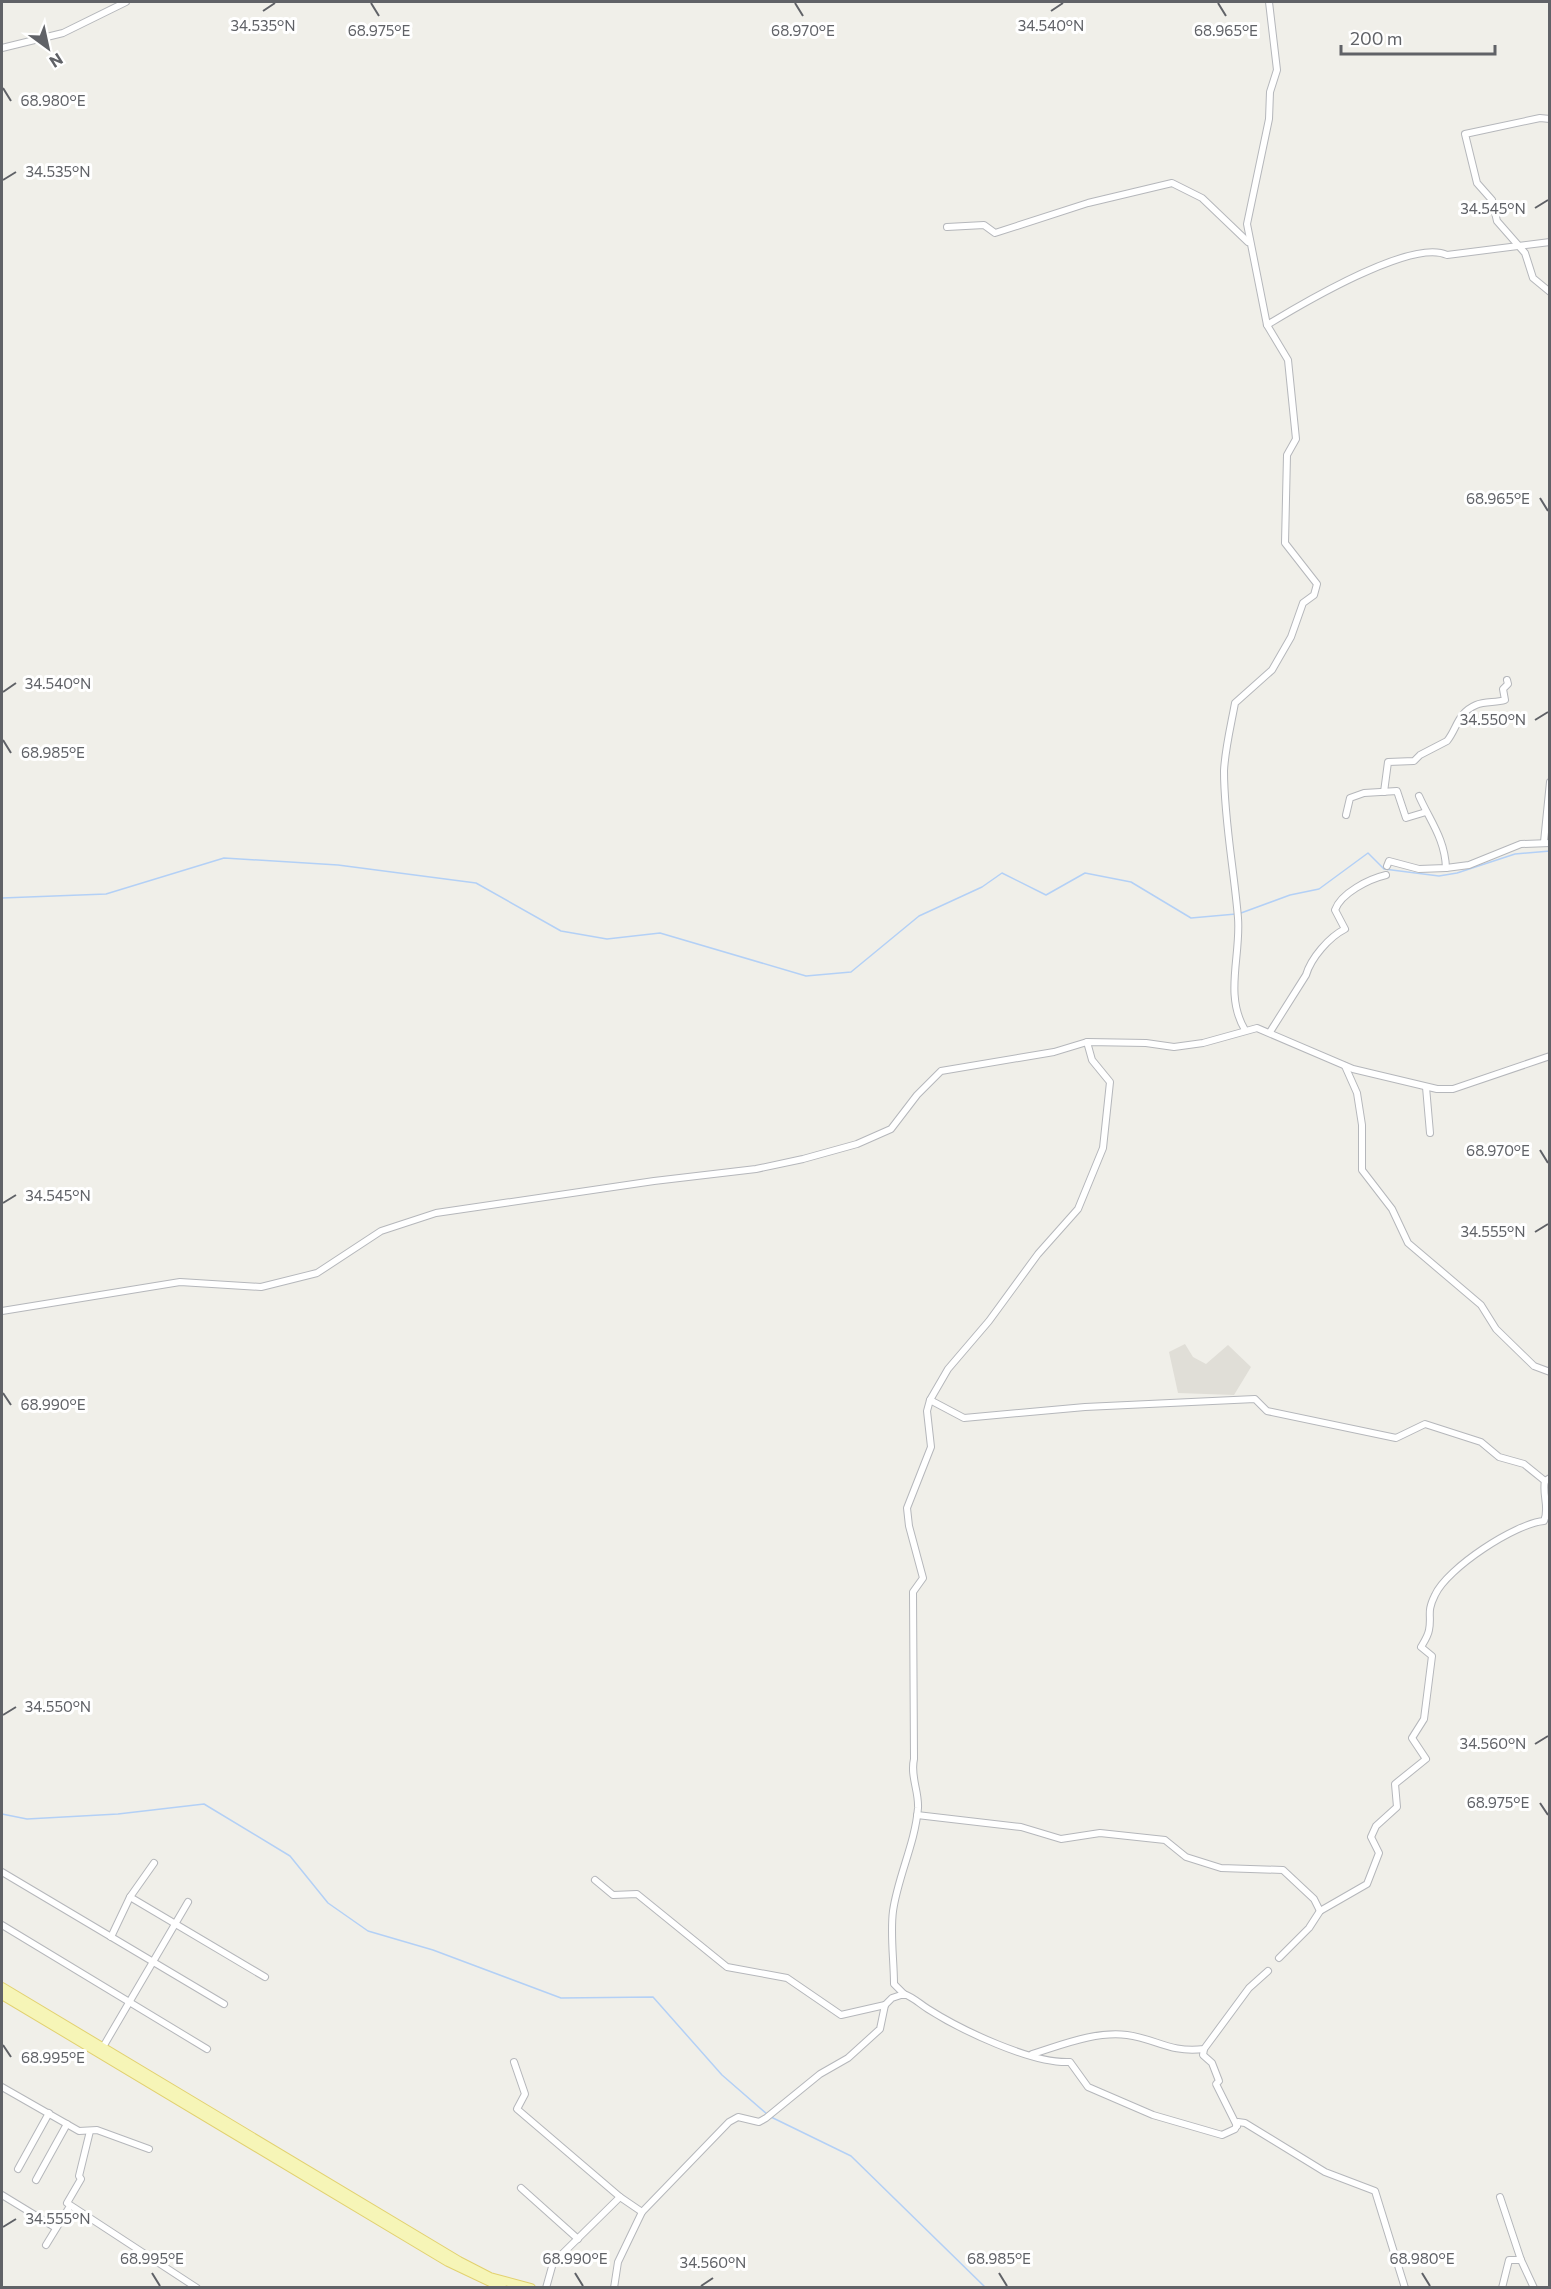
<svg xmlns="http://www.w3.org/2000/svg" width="1551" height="2289" font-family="Commissioner,sans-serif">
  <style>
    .education { fill: #e0ded7 }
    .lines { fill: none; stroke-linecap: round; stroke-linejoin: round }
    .stream { stroke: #b3d0f6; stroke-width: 1.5 }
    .minor-casing { stroke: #b5b7bb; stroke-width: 8 }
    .major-casing { stroke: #e2d16f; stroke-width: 10 }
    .minor { stroke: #fff; stroke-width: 6 }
    .major { stroke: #f6f5b7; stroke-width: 8 }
    .ticks { fill: none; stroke: #606267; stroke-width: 2 }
    .ticks-label { font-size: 15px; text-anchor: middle; fill: #606267; stroke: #fff; stroke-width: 6; stroke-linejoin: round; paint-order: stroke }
  </style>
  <rect width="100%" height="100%" fill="#f0efe9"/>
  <path class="education" d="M 1185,1344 L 1193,1357 L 1206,1364 L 1228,1345 L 1251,1367 L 1234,1395 L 1178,1393 L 1169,1352 Z"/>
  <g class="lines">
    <g class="stream">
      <path d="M 2,898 L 106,894 L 224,858 L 338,865 L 476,883 L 561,931 L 607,939 L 660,933 L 806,976 L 851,972 L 919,916 L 982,887 L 1002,873 L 1046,895 L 1085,873 L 1131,882 L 1191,918 L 1236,914"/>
      <path d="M 1241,913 L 1290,895 L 1319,889 L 1368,853 L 1384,869 L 1439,876 L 1457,873 L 1515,854 L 1550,851"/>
      <path d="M 2,1814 L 27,1819 L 118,1814 L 204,1804 L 290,1856 L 328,1903 L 368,1931 L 433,1950 L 561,1998 L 653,1997 L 722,2075 L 767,2114"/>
      <path d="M 771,2117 L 851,2156 L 986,2288"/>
    </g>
    <defs>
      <g id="minor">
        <path d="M 2,48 L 63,33 L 126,2"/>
        <path d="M 1550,119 L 1540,118 L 1465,134 L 1477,183 L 1492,200 L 1497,221 L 1525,253 L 1533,278 L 1550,292"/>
        <path d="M 947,227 L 984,225 L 995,233 L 1088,203 L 1172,183 L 1202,198 L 1248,242"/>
        <path d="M 1267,325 C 1300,305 1412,238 1447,255 L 1550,242"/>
        <path d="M 1384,792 L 1388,762 L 1414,761 L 1420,755 L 1447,741 C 1457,729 1457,713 1476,705 C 1485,701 1496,703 1505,700 L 1503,689 L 1508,684 L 1507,680"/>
        <path d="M 1419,796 C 1430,821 1445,839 1446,868"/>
        <path d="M 1346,815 L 1350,798 L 1364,793 L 1397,791 L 1406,818 L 1426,812"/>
        <path d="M 1544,842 L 1550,782"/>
        <path d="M 1387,866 L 1389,861 L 1419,869 L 1446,868 L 1469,865 L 1521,844 L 1550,843"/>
        <path d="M 1245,1030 C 1224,995 1241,956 1238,918 C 1234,869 1224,820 1224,771 C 1225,749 1231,725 1235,703 L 1272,670 L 1291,637 L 1303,603 L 1314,595 L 1317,584 L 1285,543 L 1287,455 L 1296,439 L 1288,360 L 1267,325 L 1247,224 L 1269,119 L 1270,92 L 1277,70 L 1269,2"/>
        <path d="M 1270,1032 L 1306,975 C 1311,958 1329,937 1345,929 L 1335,910 C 1341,893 1369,879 1386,875"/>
        <path d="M 1345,1066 L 1357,1093 L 1362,1125 L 1362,1170 L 1392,1209 L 1408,1243 L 1481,1305 L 1496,1329 L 1534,1366 L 1550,1372"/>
        <path d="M 1426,1087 L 1430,1133"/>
        <path d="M 2,1311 L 180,1282 L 261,1287 L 317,1273 L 381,1231 L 436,1213 L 654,1181 L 756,1169 L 803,1159 L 857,1144 L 891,1129 L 917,1095 L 941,1071 L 1054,1052 L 1087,1042 L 1146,1043 L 1174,1047 L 1203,1043 L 1257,1028 L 1353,1069 L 1437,1089 L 1453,1089 L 1550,1056"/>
        <path d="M 930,1400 L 964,1418 L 1085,1407 L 1255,1399 L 1267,1411 L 1396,1438 L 1425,1424 L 1481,1442 L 1499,1457 L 1524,1464 L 1545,1481"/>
        <path d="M 917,1815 L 1021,1827 L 1061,1839 L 1100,1833 L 1165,1840 L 1186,1857 L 1221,1868 L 1283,1870 L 1314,1899 L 1320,1911"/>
        <path d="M 2,1872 L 224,2004"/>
        <path d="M 595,1880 L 613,1895 L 637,1894 L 727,1967 L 787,1978 L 841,2015 L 885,2005"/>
        <path d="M 130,1897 L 265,1977"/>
        <path d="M 2,1925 L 207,2049"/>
        <path d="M 111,1937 L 130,1897 L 154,1863"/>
        <path d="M 1279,1958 L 1309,1928 L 1320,1911 L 1367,1884 L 1379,1853 L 1371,1837 L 1376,1826 L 1397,1807 L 1395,1784 L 1426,1759 L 1412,1738 L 1424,1719 L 1432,1656 L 1421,1647 C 1424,1642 1428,1636 1429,1630 C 1432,1615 1426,1613 1435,1595 C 1447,1568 1516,1523 1544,1521 C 1550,1508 1542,1495 1545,1481 L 1550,1478"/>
        <path d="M 904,1994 L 894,1984 C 894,1961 890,1934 893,1911 C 898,1876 915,1844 918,1808 C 919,1791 910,1776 914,1759 L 913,1592 L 923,1578 L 909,1526 L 907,1508 L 931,1447 L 927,1411 L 930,1400 L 948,1369 L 989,1321 L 1038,1254 L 1078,1209 L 1103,1148 L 1110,1082 L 1092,1060 L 1087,1042"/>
        <path d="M 103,2047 L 188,1902"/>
        <path d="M 1204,2049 L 1203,2055 L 1212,2063 L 1219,2081 L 1216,2084 L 1237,2126"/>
        <path d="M 1032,2054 C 1062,2045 1095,2031 1127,2035 C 1157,2039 1169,2053 1204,2049 L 1249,1988 L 1268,1971"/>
        <path d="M 514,2062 L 525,2094 L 517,2109 L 620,2197 L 642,2212"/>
        <path d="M 2,2087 L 79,2131 L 97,2130 L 149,2149"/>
        <path d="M 90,2131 L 79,2176 L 81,2179 L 67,2203 L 197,2288"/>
        <path d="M 18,2169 L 49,2113"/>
        <path d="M 36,2180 L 67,2124"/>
        <path d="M 521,2188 L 578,2239"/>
        <path d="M 2,2195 L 56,2228"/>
        <path d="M 1500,2197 L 1521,2260 L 1534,2288"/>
        <path d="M 46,2245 L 70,2206"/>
        <path d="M 546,2288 L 553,2263 L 620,2197"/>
        <path d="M 614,2288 L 618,2262 L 642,2212 L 729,2122 L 738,2117 L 759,2122 L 766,2118 L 820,2074 L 848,2058 L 880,2029 L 885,2005 L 892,1998 L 904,1994 C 913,1997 920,2004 928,2009 C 961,2030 1032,2064 1070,2062 L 1088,2087 L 1153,2115 L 1222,2135 L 1235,2129 L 1238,2122 L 1245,2123 L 1325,2172 L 1375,2191 L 1405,2288"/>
        <path d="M 1502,2288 L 1509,2260 L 1521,2260"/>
      </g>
      <g id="major">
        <path d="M 2,1987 L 459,2261 L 490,2277 L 531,2288"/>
        <path d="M 2,1995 L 448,2262 L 503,2288"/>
      </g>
    </defs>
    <use href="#minor" class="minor-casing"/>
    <use href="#major" class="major-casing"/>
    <use href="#minor" class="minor"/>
    <use href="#major" class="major"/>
  </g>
  <path class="ticks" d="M 371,3 L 379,16M 795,3 L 803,16M 1218,3 L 1226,16M 263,11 L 275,3M 1051,11 L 1063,3M 3,88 L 11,101M 3,180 L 16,172M 1535,208 L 1548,200M 1540,498 L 1548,511M 3,692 L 16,683M 1535,720 L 1548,712M 3,740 L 11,753M 1540,1150 L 1548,1163M 3,1203 L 16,1195M 1535,1232 L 1548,1224M 3,1393 L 11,1405M 3,1715 L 16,1707M 1535,1744 L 1548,1736M 1540,1803 L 1548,1815M 3,2045 L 11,2057M 3,2227 L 16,2219M 152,2273 L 160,2286M 575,2273 L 583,2286M 999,2273 L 1007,2286M 1422,2273 L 1430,2286M 701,2286 L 713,2278"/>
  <g class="ticks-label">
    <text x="263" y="31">34.535°N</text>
    <text x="1051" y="31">34.540°N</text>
    <text x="379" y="36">68.975°E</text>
    <text x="803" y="36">68.970°E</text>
    <text x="1226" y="36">68.965°E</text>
    <text x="53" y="106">68.980°E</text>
    <text x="58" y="177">34.535°N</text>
    <text x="1493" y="214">34.545°N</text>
    <text x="1498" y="504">68.965°E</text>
    <text x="58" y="689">34.540°N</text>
    <text x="1493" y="725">34.550°N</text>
    <text x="53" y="758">68.985°E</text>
    <text x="1498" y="1156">68.970°E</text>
    <text x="58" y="1201">34.545°N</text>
    <text x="1493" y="1237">34.555°N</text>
    <text x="53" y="1410">68.990°E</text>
    <text x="58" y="1712">34.550°N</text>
    <text x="1493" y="1749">34.560°N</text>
    <text x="1498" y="1808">68.975°E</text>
    <text x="53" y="2063">68.995°E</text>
    <text x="58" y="2224">34.555°N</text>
    <text x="152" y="2264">68.995°E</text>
    <text x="575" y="2264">68.990°E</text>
    <text x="999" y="2264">68.985°E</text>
    <text x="1422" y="2264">68.980°E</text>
    <text x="713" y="2268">34.560°N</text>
  </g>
  <rect width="1551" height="2289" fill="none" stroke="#606267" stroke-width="6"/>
  <g transform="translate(48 48) rotate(147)" stroke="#ffffff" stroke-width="4.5" paint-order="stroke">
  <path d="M0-4.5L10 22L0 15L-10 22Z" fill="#606267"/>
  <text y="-9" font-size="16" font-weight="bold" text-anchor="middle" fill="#606267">N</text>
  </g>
  <path d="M1341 45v9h154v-9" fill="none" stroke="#606267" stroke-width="3"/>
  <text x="1350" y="45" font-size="18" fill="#606267" stroke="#ffffff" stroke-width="4.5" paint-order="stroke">200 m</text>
</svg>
